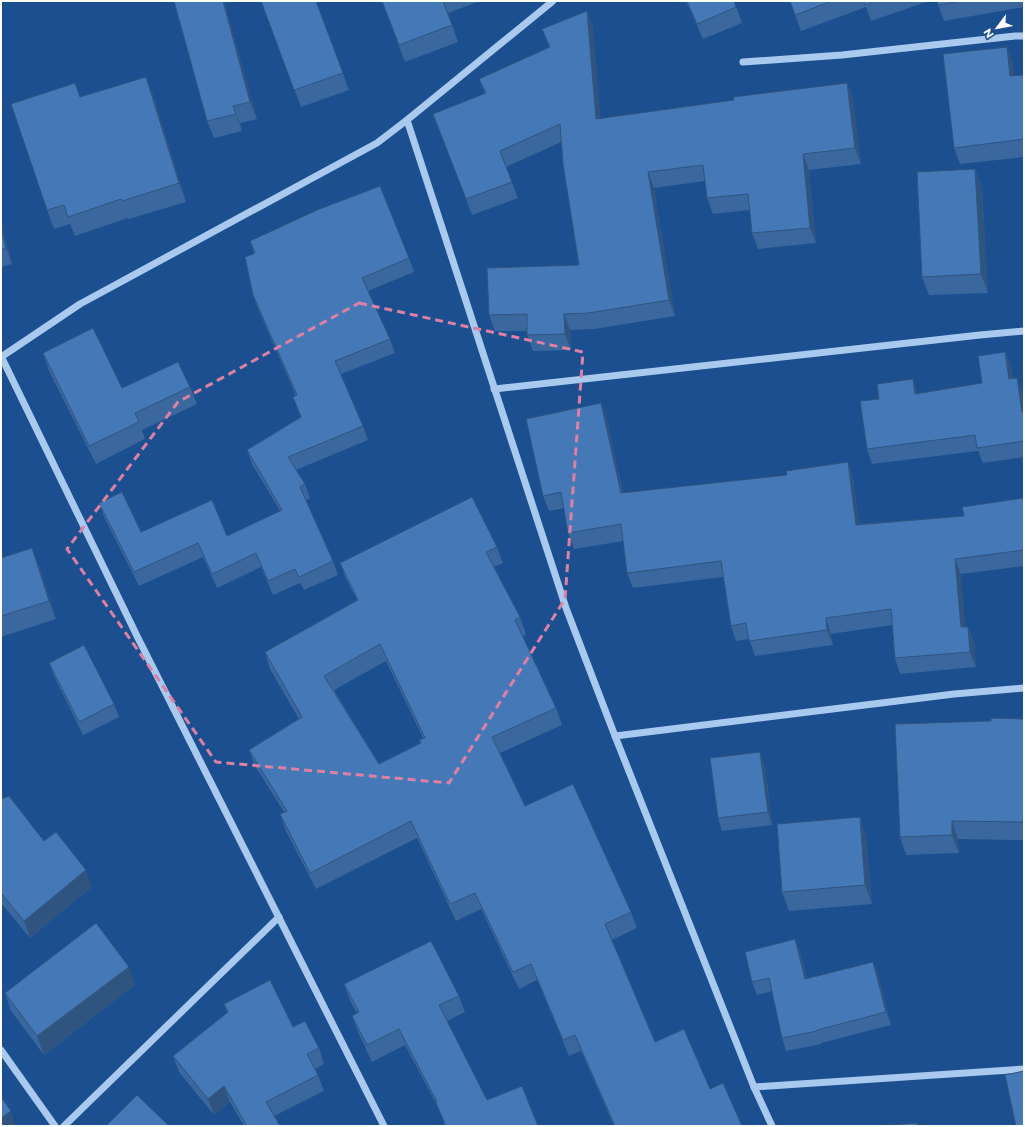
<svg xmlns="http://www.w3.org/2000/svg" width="1025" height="1127" font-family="Montserrat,sans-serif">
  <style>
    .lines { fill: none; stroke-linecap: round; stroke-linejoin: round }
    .minor { stroke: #a9c9ee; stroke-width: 7 }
    .wall { fill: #3a679d; fill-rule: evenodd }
    .shaded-wall { fill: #305480 }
    .building { fill: #4478b7; stroke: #305480; fill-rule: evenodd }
    .marked { fill: none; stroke: #dd80a5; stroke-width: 3; stroke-dasharray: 8 5; stroke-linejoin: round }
  </style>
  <rect width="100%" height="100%" fill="#1b4f8f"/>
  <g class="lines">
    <g class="minor">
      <path d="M 743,62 L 842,55 L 1015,36 L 1024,36"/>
      <path d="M 407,120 L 566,608 L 615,736 L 754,1087 L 772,1126"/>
      <path d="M 1,356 L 138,638 L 384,1126"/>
      <path d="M 1,357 L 80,304 L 377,143 L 407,120 L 553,1"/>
      <path d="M 494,389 L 980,335 L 1024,331"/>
      <path d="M 615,736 L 954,694 L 1024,688"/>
      <path d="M 1,1050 L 55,1126"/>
      <path d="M 754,1087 L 1024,1069"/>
      <path d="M 64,1126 L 279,917"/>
    </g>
  </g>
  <g class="wall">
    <path d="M 174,1 L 224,1 L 257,119 L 240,123 L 242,131 L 214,138 L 207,121 Z"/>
    <path d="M 261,1 L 316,1 L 349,90 L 301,107 Z"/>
    <path d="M 382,1 L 480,1 L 448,13 L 458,42 L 405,62 Z"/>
    <path d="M 686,1 L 734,1 L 742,23 L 703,39 Z"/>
    <path d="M 790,1 L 929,1 L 871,21 L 866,7 L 801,31 Z"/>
    <path d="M 937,1 L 1024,1 L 1024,7 L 944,21 L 938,5 Z"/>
    <path d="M 587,11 L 593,27 L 600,119 L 734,100 L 847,83 L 853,99 L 861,164 L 809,170 L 816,243 L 758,249 L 752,233 L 750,210 L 713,214 L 707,198 L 705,181 L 654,188 L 675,316 L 595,329 L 570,330 L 571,350 L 533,351 L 527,335 L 527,331 L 495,331 L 489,315 L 579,265 L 561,142 L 506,167 L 518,198 L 472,215 L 433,114 L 485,94 L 479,79 L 549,47 L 542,29 Z"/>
    <path d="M 1007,47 L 1013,64 L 1014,75 L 1024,75 L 1024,157 L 960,164 L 954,148 Z"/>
    <path d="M 146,77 L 153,95 L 186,202 L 129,219 L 128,218 L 75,236 L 70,224 L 54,229 L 47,210 L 80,97 Z"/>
    <path d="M 975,169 L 982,188 L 988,293 L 929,295 L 922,277 Z"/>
    <path d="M 1,224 L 12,264 L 1,267 Z"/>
    <path d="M 250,241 L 409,258 L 414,272 L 368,291 L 390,339 L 395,353 L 341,374 L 363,426 L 368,440 L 296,470 L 305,484 L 310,498 L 306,500 L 333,561 L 338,575 L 304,590 L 300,583 L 273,595 L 261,567 L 217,588 L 203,557 L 139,586 L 104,517 L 99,503 L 141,532 L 227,536 L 280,511 L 252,464 L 247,450 L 301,418 L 293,397 L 296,396 L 258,309 L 253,295 L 254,253 Z"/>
    <path d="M 1005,352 L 1011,367 L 1013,378 L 1017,378 L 1022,393 L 1024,405 L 1024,457 L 983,463 L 978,451 L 872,464 L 867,449 L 918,393 L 982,383 Z"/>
    <path d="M 43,353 L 122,388 L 190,387 L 197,404 L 142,430 L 145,439 L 96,464 L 49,371 Z"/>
    <path d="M 601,403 L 607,419 L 623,493 L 787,475 L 848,462 L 853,478 L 859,524 L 964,516 L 1024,498 L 1024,566 L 961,574 L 965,627 L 968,627 L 974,642 L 976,667 L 900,674 L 895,658 L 892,625 L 831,634 L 833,645 L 755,656 L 749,639 L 736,641 L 731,626 L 723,577 L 633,588 L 627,573 L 623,541 L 574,549 L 568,533 L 564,508 L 549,511 L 543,496 Z"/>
    <path d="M 497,547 L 503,563 L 494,567 L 520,617 L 526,634 L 523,636 L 556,708 L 562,725 L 500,753 L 525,806 L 631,912 L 637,928 L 612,940 L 655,1042 L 710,1089 L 742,1126 L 614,1126 L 581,1051 L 569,1056 L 537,980 L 519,989 L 481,909 L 456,921 L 417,838 L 316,889 L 286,831 L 280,814 L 284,812 L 255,766 L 249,750 L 299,719 L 270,669 L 265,652 L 357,600 L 346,579 L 340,563 ZM 386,661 L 423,738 L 419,740 L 420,743 L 379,764 L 334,690 Z"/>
    <path d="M 1,558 L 39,566 L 56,619 L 1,637 Z"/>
    <path d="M 49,663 L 114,704 L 119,717 L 83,735 L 54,676 Z"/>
    <path d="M 1024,719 L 1024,840 L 958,839 L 959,853 L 906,855 L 900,837 Z"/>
    <path d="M 765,765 L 772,825 L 722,831 L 718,818 Z"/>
    <path d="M 1,799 L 92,887 L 30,938 L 1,903 Z"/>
    <path d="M 860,817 L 866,836 L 872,904 L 789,911 L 782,892 Z"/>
    <path d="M 795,939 L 800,952 L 807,979 L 873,962 L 878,975 L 891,1025 L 821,1043 L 822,1044 L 786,1051 L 782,1038 L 772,991 L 757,995 L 752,982 Z"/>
    <path d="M 344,984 L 459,996 L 465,1012 L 447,1021 L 487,1100 L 538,1126 L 445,1126 L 440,1111 L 405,1045 L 372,1062 L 358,1032 L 352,1016 L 357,1013 L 350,1001 Z"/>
    <path d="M 135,985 L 44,1055 L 11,1011 L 5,993 Z"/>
    <path d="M 224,1004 L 293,1027 L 319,1048 L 324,1064 L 315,1069 L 318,1075 L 324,1091 L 274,1116 L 280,1126 L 244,1126 L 230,1102 L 214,1115 L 179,1072 L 173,1056 L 227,1013 Z"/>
  </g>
  <g class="shaded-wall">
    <path d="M 223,1 L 224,1 L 257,119 L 250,102 Z"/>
    <path d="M 587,11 L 593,27 L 602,135 L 596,119 Z"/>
    <path d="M 1007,47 L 1013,64 L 1017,92 L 1010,76 Z"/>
    <path d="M 146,77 L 153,95 L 186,202 L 179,183 Z"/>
    <path d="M 847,83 L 853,99 L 861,164 L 855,148 Z"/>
    <path d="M 233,106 L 240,123 L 242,131 L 236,114 Z"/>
    <path d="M 803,154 L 809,170 L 816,243 L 810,228 Z"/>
    <path d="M 975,169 L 982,188 L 988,293 L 981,274 Z"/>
    <path d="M 648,172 L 654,188 L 675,316 L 669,300 Z"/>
    <path d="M 1,224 L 12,264 L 6,248 L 1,229 Z"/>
    <path d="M 564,314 L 570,330 L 571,350 L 565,334 Z"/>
    <path d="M 1005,352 L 1011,367 L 1015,394 L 1009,379 Z"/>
    <path d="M 1017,378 L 1022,393 L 1024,405 L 1024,419 L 1022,412 Z"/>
    <path d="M 913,379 L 918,395 L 915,394 Z"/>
    <path d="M 601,403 L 607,419 L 626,509 L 621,493 Z"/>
    <path d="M 848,462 L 853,478 L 862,540 L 856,525 Z"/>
    <path d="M 32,548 L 39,566 L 56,619 L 49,601 Z"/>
    <path d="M 955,559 L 961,574 L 967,643 L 961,627 Z"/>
    <path d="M 826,618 L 831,634 L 833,645 L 827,630 Z"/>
    <path d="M 968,627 L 974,642 L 976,667 L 970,652 Z"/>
    <path d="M 760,752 L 765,765 L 772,825 L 768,812 Z"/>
    <path d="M 860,817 L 866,836 L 872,904 L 865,885 Z"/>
    <path d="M 952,821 L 958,839 L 959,853 L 952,835 Z"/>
    <path d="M 86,870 L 92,887 L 30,938 L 24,921 Z"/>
    <path d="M 795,939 L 800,952 L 810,992 L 805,979 Z"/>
    <path d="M 873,962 L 878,975 L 891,1025 L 886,1012 Z"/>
    <path d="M 129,967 L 135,985 L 44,1055 L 37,1036 Z"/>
    <path d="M 224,1086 L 230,1102 L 214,1115 L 208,1099 Z"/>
    <path d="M 11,1111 L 15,1123 L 12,1126 L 1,1126 L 1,1118 Z"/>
  </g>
  <g class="building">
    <path d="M 174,1 L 223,1 L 250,102 L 233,106 L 236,114 L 207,121 Z"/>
    <path d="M 261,1 L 316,1 L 343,73 L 294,90 Z"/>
    <path d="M 382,1 L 443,1 L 452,25 L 399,45 Z"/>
    <path d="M 687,1 L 734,1 L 736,7 L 697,24 Z"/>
    <path d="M 790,1 L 832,1 L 795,15 Z"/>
    <path d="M 864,1 L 876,1 L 865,5 Z"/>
    <path d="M 937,1 L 960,1 L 938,5 Z"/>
    <path d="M 587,11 L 596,119 L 734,100 L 733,97 L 847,83 L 855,148 L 803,154 L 810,228 L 752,233 L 748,194 L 707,198 L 703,165 L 648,172 L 669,300 L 589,313 L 564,314 L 565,334 L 527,335 L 527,314 L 489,315 L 487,268 L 579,265 L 563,164 L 560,124 L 500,151 L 512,182 L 466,199 L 433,114 L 486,93 L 479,79 L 550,47 L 542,29 Z"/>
    <path d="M 1007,47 L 1010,76 L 1024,75 L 1024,139 L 954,148 L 943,54 Z"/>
    <path d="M 146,77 L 179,183 L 122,201 L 121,199 L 68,217 L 64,205 L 47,210 L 11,104 L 75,83 L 80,97 Z"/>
    <path d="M 975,169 L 981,274 L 922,277 L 917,172 Z"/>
    <path d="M 380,186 L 409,258 L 362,278 L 390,339 L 335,361 L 363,426 L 288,457 L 305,484 L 300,487 L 333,561 L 299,577 L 295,569 L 268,581 L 256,553 L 212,574 L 198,543 L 134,572 L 99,503 L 122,492 L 141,532 L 212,500 L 227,536 L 282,510 L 247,450 L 301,417 L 293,397 L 297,395 L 253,295 L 245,257 L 255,253 L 250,241 L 317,210 Z"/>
    <path d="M 1,229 L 6,248 L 1,250 Z"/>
    <path d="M 93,328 L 122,388 L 178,362 L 190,387 L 135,413 L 139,422 L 89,446 L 43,353 Z"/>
    <path d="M 1005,352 L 1009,379 L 1017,378 L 1022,412 L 1024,412 L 1024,441 L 977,448 L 975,435 L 867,449 L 860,401 L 879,399 L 877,384 L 913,379 L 915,394 L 982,383 L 978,356 Z"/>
    <path d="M 601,403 L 621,493 L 787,475 L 786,471 L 848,462 L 856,525 L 964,516 L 962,507 L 1024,498 L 1024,550 L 955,559 L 961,627 L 968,627 L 970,652 L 895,658 L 891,609 L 826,618 L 827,630 L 749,641 L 746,623 L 731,626 L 721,561 L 627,573 L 621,524 L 568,533 L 561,492 L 543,496 L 526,419 Z"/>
    <path d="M 472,497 L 497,547 L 486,552 L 520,617 L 515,620 L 556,708 L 492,737 L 525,806 L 573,784 L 631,912 L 605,924 L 655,1042 L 684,1029 L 710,1089 L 723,1083 L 742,1126 L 615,1126 L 575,1035 L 563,1040 L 531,964 L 513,972 L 475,893 L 450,904 L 411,821 L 310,873 L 280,814 L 287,811 L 249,750 L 302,717 L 265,652 L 358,600 L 340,563 ZM 380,644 L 425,738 L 419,740 L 421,743 L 379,764 L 324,676 Z"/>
    <path d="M 32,548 L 49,601 L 1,616 L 1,558 Z"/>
    <path d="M 84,645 L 114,704 L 79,722 L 49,663 Z"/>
    <path d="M 991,718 L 1024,719 L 1024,822 L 952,821 L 952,835 L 900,837 L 895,724 L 991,721 Z"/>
    <path d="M 760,752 L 768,812 L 718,818 L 710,758 Z"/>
    <path d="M 9,796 L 44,841 L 56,832 L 86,870 L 24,921 L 1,893 L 1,799 Z"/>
    <path d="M 860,817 L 865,885 L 782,892 L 777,824 Z"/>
    <path d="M 96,923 L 129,967 L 37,1036 L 5,993 Z"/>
    <path d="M 795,939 L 805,979 L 873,962 L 886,1012 L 817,1030 L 817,1031 L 782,1038 L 769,978 L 752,982 L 745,952 Z"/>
    <path d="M 431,941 L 459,996 L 439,1005 L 487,1100 L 522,1086 L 538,1126 L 446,1126 L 436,1103 L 437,1102 L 399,1029 L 367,1045 L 352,1016 L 359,1012 L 344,984 Z"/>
    <path d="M 270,980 L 293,1027 L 305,1021 L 319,1048 L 307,1054 L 318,1075 L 266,1102 L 280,1126 L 247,1126 L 224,1086 L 208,1099 L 173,1056 L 228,1012 L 224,1004 Z"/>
    <path d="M 1024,1071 L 1024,1126 L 1016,1126 L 1005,1075 Z"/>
    <path d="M 137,1095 L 169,1126 L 106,1126 Z"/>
    <path d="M 1,1097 L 11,1111 L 1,1118 Z"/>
    <path d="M 917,1123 L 917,1126 L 880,1126 Z"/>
  </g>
  <path class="marked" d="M 359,303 L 583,352 L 565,599 L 449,783 L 216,762 L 67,549 L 178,402 Z"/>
  <rect width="1025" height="1127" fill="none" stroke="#ffffff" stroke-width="4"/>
  <g transform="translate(997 28) rotate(238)" stroke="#1b4f8f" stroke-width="3" paint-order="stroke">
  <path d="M0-3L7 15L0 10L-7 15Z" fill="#ffffff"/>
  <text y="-6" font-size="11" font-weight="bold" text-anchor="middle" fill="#ffffff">N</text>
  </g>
</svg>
